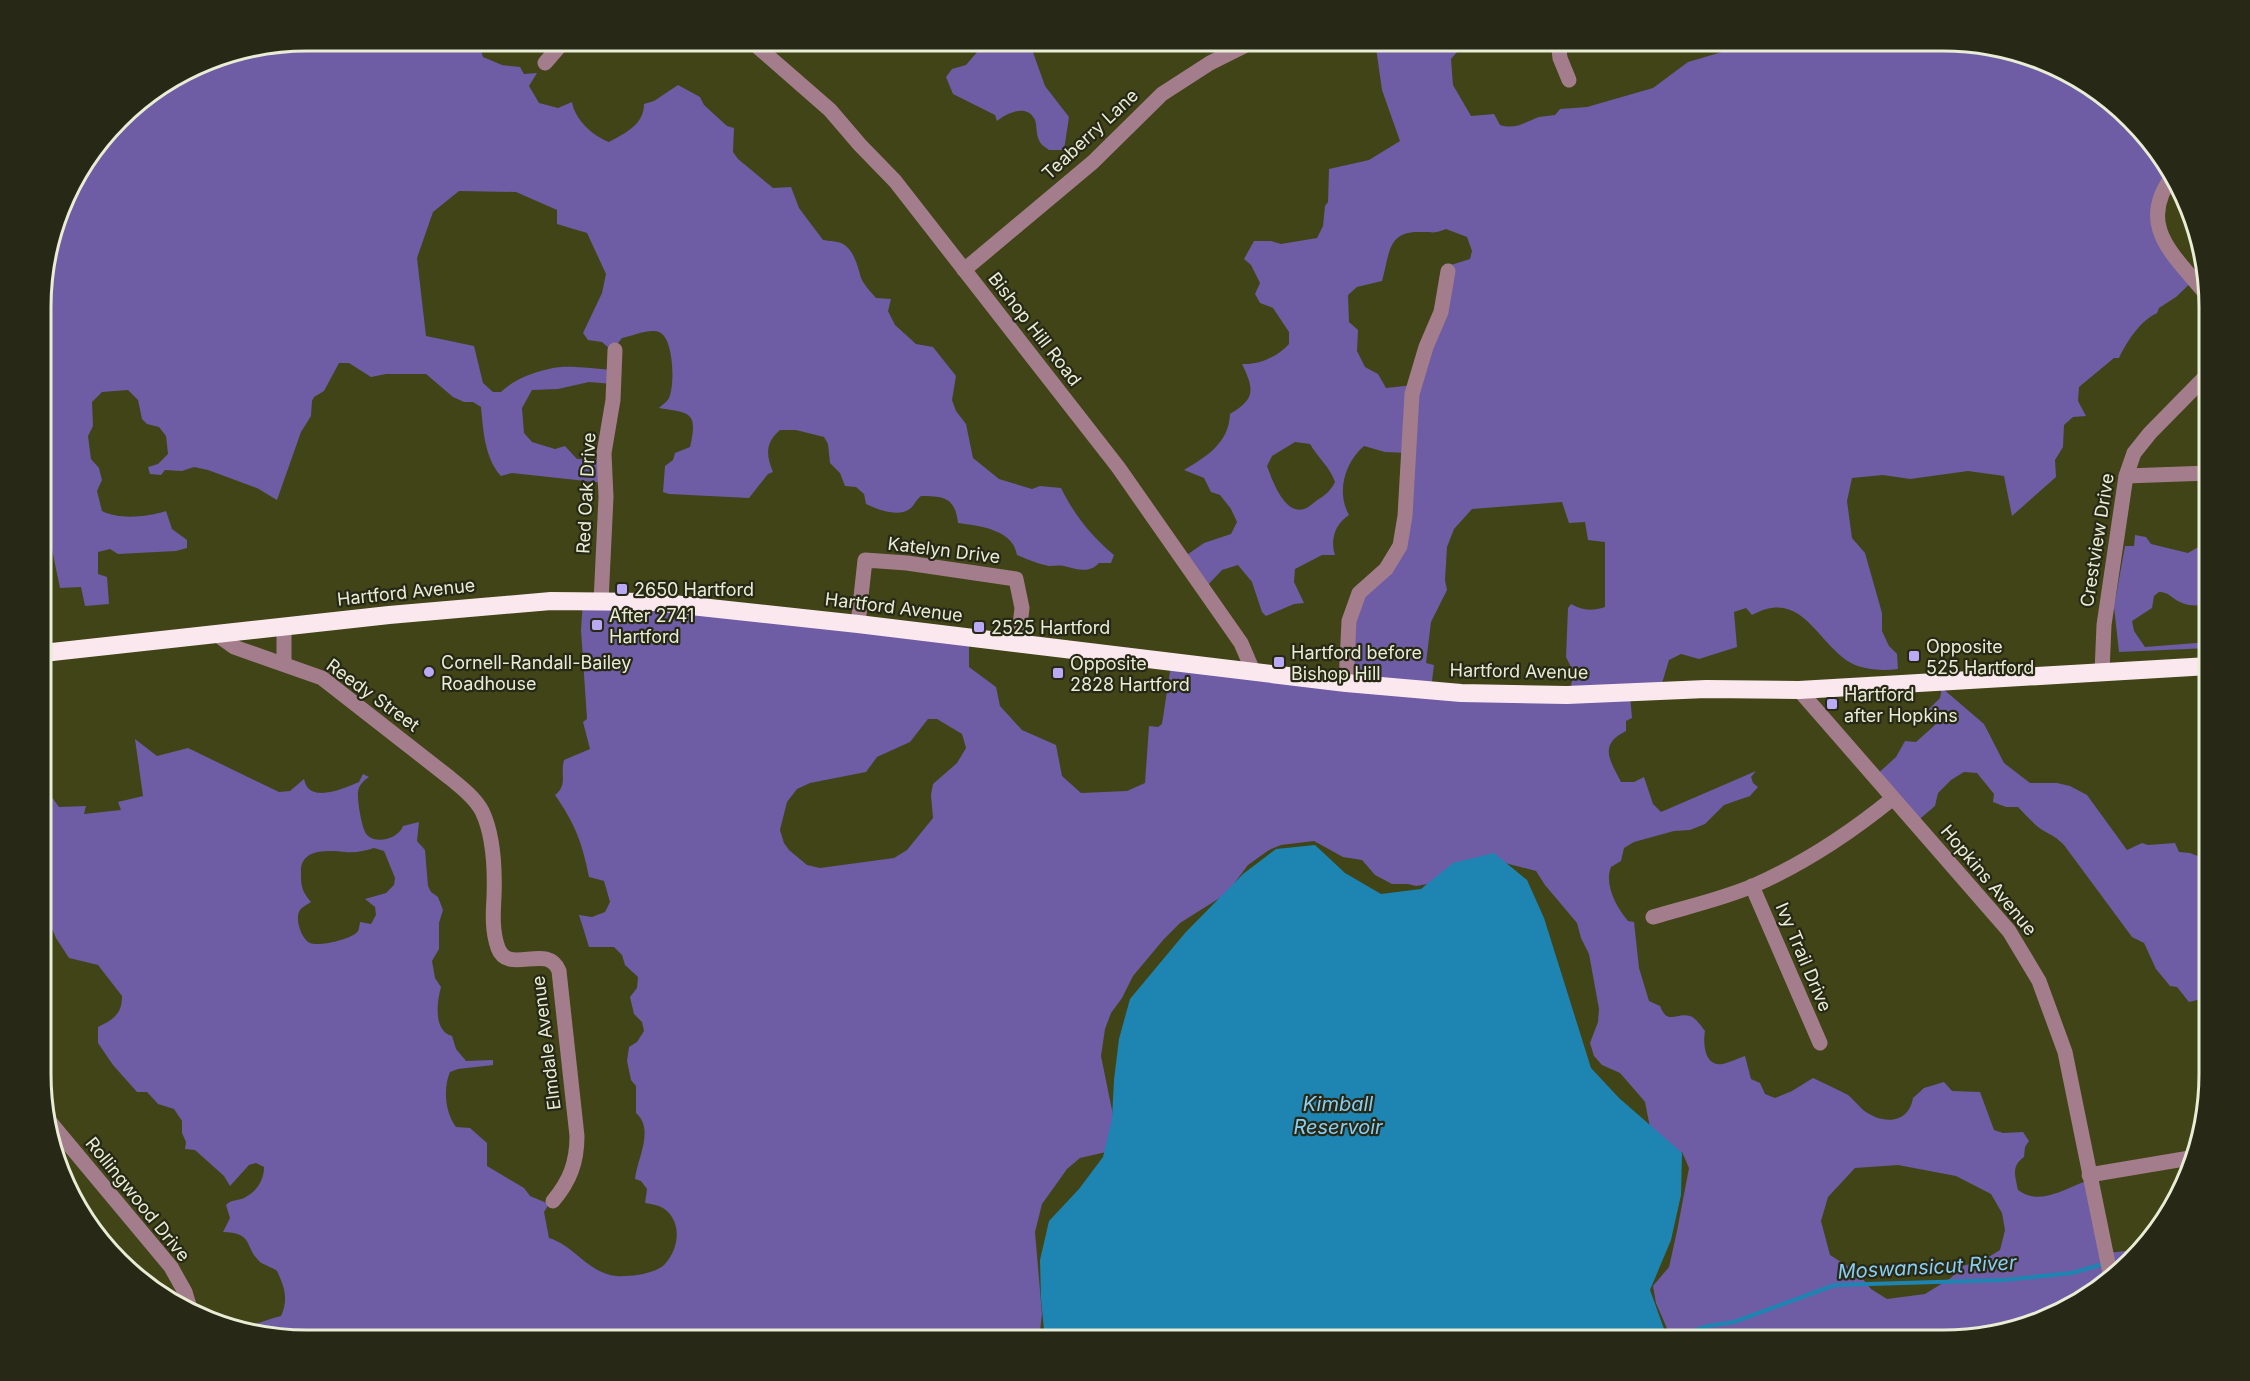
<svg xmlns="http://www.w3.org/2000/svg" width="2250" height="1381" font-family="Inter,sans-serif">
  <style>
    .green { fill: #6e5ca4; fill-rule: evenodd }
    .water { fill: #1e85b3 }
    .lines { fill: none; stroke-linecap: round; stroke-linejoin: round }
    .stream { stroke: #1e85b3; stroke-width: 4 }
    .minor { stroke: #a37d8c; stroke-width: 15 }
    .highway { stroke: #fbe8ef; stroke-width: 18 }
    .poi-dot { fill: #baaaf6; stroke: #272916; stroke-width: 2 }
    .labels { text-anchor: middle; dominant-baseline: central; stroke-width: 4.5; stroke-linejoin: round; paint-order: stroke }
    .street-label { font-size: 18px; fill: #eaedd5; stroke: #272916 }
    .poi-label { font-size: 18px; fill: #eaedd5; stroke: #272916; text-anchor: start }
    .water-label { font-size: 20px; font-style: italic; fill: #8acdf2; stroke: #272916 }
    .rim { fill: none; stroke: #eaedd5; stroke-width: 3 }
  </style>
  <rect width="100%" height="100%" fill="#404417"/>
  <g class="green">
    <path d="M 307,41 L 478,41 L 483,57 L 502,65 L 520,67 L 524,74 L 537,73 L 529,86 L 539,103 L 558,108 L 572,102 C 575,120 593,136 609,142 C 625,133 644,125 644,104 L 654,101 L 678,85 L 700,97 L 704,105 L 727,126 L 734,128 L 733,152 L 738,159 L 773,188 L 791,187 L 799,208 L 823,240 C 829,241 838,241 843,244 C 854,250 858,267 861,278 C 864,285 871,292 876,298 L 891,299 L 888,311 L 895,325 L 916,344 L 933,347 L 956,376 L 952,400 L 956,411 L 966,424 L 973,458 L 999,479 L 1032,489 L 1040,486 L 1061,488 C 1073,513 1092,537 1114,555 L 1111,563 L 1099,563 C 1089,574 1076,569 1064,566 C 1059,565 1054,566 1049,566 C 1038,564 1027,559 1017,555 C 1013,529 979,526 958,523 C 955,498 945,496 921,496 C 916,500 915,504 911,508 C 899,518 878,510 866,504 L 864,494 L 856,487 L 845,486 L 840,473 L 830,463 L 828,444 L 824,437 L 796,430 L 780,430 C 765,443 766,455 773,472 L 768,474 L 749,498 L 669,494 L 663,492 L 665,466 L 673,460 L 675,453 L 690,447 C 698,412 691,413 659,408 C 662,405 667,402 669,398 C 675,385 674,338 659,332 C 649,328 632,336 622,338 L 612,351 L 602,342 L 588,340 L 583,333 L 602,293 L 606,274 L 587,233 L 557,224 L 557,210 L 516,192 L 459,191 L 433,212 L 417,258 L 426,336 L 474,346 L 483,383 L 493,392 L 501,392 C 515,378 541,369 561,367 C 577,366 596,369 612,370 L 613,384 L 589,382 L 558,389 L 532,390 L 522,408 L 524,433 L 532,442 L 555,449 L 565,446 L 577,459 L 601,460 L 604,483 L 512,473 L 501,476 C 485,459 483,430 481,407 L 473,402 L 464,402 L 453,397 L 426,374 L 386,374 L 371,377 L 349,363 L 339,363 L 324,391 L 314,397 L 312,401 L 311,416 L 301,432 L 277,500 L 257,488 L 208,470 L 194,467 L 182,471 L 165,470 L 161,475 L 150,474 L 148,467 L 158,464 L 168,454 L 166,436 L 159,427 L 147,424 L 142,419 L 138,400 L 128,390 L 102,392 L 92,402 L 93,426 L 88,436 L 91,459 L 99,468 L 102,480 L 97,491 L 102,511 C 119,520 148,517 166,511 L 172,529 L 187,540 L 187,548 L 176,551 L 118,554 L 110,549 L 98,552 L 98,574 L 107,577 L 109,604 L 85,606 L 81,587 L 60,588 L 51,545 L 43,531 L 43,272 L 68,189 L 131,107 L 205,61 Z"/>
    <path d="M 984,41 L 1029,41 L 1045,86 L 1069,117 L 1064,150 L 1049,150 C 1045,147 1040,144 1039,140 C 1036,134 1037,126 1035,120 C 1027,103 1007,113 997,121 L 995,115 L 953,94 L 946,77 L 952,69 L 966,65 L 984,44 Z"/>
    <path d="M 1375,41 L 1456,41 L 1460,45 L 1458,51 L 1451,59 L 1453,85 L 1471,116 L 1494,114 L 1500,125 C 1516,130 1525,122 1539,117 C 1544,116 1550,116 1555,115 L 1560,109 L 1587,107 L 1653,88 L 1688,62 L 1722,52 L 1721,41 L 1944,41 L 2012,50 L 2091,85 L 2173,173 L 2165,186 L 2163,232 L 2197,277 L 2176,297 L 2159,308 L 2157,313 C 2140,321 2127,341 2119,358 L 2114,358 L 2079,387 L 2078,401 L 2086,416 L 2073,417 L 2064,425 L 2063,447 L 2055,460 L 2056,477 L 2012,516 L 2004,476 L 1968,471 L 1910,479 L 1883,475 L 1852,478 L 1847,501 L 1852,538 L 1865,553 L 1882,613 L 1882,631 L 1889,646 L 1897,654 L 1898,669 C 1883,671 1864,670 1851,663 C 1817,644 1802,587 1752,615 L 1746,608 L 1734,612 L 1737,647 L 1699,659 L 1681,654 L 1669,660 L 1659,693 L 1630,695 L 1632,718 L 1626,721 L 1626,731 C 1598,745 1610,760 1621,782 L 1634,782 L 1644,777 L 1653,804 L 1661,812 L 1756,771 L 1751,777 L 1753,783 L 1758,787 L 1750,796 L 1724,805 L 1705,824 L 1690,830 L 1674,831 L 1634,842 L 1624,848 L 1621,861 L 1611,867 C 1604,884 1616,907 1628,921 L 1634,922 L 1639,968 L 1649,1001 L 1660,1006 C 1668,1026 1676,1012 1690,1016 C 1696,1018 1701,1026 1705,1031 C 1703,1042 1704,1067 1722,1064 C 1729,1063 1738,1058 1745,1056 L 1751,1079 L 1760,1083 L 1765,1094 L 1775,1098 L 1792,1091 L 1813,1078 C 1825,1084 1837,1089 1848,1095 C 1853,1099 1857,1104 1862,1109 C 1880,1124 1908,1126 1913,1098 L 1924,1088 L 1944,1082 L 1952,1091 L 1980,1092 L 1994,1130 L 2003,1133 L 2023,1132 L 2029,1141 L 2025,1147 L 2024,1157 C 2011,1166 2015,1176 2018,1190 C 2041,1207 2067,1187 2089,1180 L 2107,1253 L 2135,1250 L 2076,1305 L 2031,1313 L 2021,1322 L 1960,1340 L 1672,1340 L 1656,1303 L 1653,1286 L 1669,1267 L 1677,1231 L 1689,1168 L 1682,1152 L 1673,1156 L 1652,1138 L 1645,1102 L 1640,1096 L 1620,1073 L 1602,1065 L 1594,1056 L 1590,1043 L 1598,1022 L 1599,1009 L 1589,954 L 1581,938 L 1577,923 L 1545,885 L 1536,871 L 1490,859 L 1428,884 L 1416,886 L 1408,884 L 1392,884 L 1375,875 L 1362,860 L 1343,857 L 1314,841 L 1281,845 L 1269,850 L 1248,865 L 1226,894 L 1180,923 L 1164,939 L 1133,976 L 1122,998 L 1111,1013 L 1105,1029 L 1101,1056 L 1113,1115 L 1111,1140 L 1106,1152 L 1080,1158 L 1067,1169 L 1042,1204 L 1035,1232 L 1042,1314 L 1039,1340 L 306,1340 L 230,1328 C 247,1329 264,1320 281,1316 C 289,1299 284,1286 277,1271 C 272,1267 263,1265 259,1261 C 244,1246 254,1233 223,1232 L 230,1218 L 226,1205 C 232,1199 237,1201 244,1198 C 256,1192 264,1181 264,1167 L 256,1163 L 249,1165 L 230,1186 L 224,1176 L 195,1150 L 185,1149 L 186,1142 L 182,1133 L 182,1121 L 174,1109 L 158,1104 L 147,1092 L 137,1092 L 113,1065 L 98,1043 L 98,1027 C 114,1019 122,1014 122,996 L 98,965 L 69,958 L 56,938 L 43,908 L 43,791 L 51,796 L 59,807 L 86,806 L 84,814 L 121,810 L 118,802 L 143,796 L 135,739 L 157,756 L 188,748 L 279,792 L 290,791 L 304,779 C 305,782 306,786 308,788 C 319,800 347,787 359,782 L 363,774 L 369,777 C 363,781 359,785 358,792 C 357,800 362,830 367,835 C 377,845 399,838 403,826 L 419,822 L 417,841 L 425,850 L 428,886 L 431,892 L 438,897 L 443,910 L 439,923 L 439,949 L 432,961 L 435,978 L 441,987 C 437,1002 433,1031 452,1036 L 456,1049 L 466,1061 L 493,1060 L 493,1065 L 458,1069 L 450,1072 C 443,1088 445,1113 456,1127 L 470,1128 L 487,1143 L 487,1166 L 524,1188 L 530,1196 L 549,1204 L 544,1212 L 549,1238 C 575,1246 588,1273 616,1276 C 629,1277 656,1274 665,1264 C 679,1249 683,1221 663,1208 C 658,1205 651,1204 645,1203 L 647,1189 L 641,1181 L 635,1179 C 637,1158 655,1130 636,1113 L 636,1086 L 631,1080 L 627,1061 L 629,1047 L 637,1042 L 644,1031 L 642,1022 L 634,1014 L 630,997 L 637,988 L 638,977 L 625,965 L 622,955 L 614,947 L 589,947 L 579,915 L 592,917 L 605,912 L 610,902 L 604,881 L 589,877 C 582,842 575,824 555,795 C 568,785 560,774 564,760 L 590,749 L 583,722 L 587,719 L 581,630 L 583,600 L 969,640 L 969,667 L 996,687 L 1000,706 L 1022,730 L 1056,745 L 1062,776 L 1081,793 L 1127,791 L 1145,783 L 1149,726 L 1158,727 L 1162,724 L 1171,665 L 1340,683 L 1348,619 L 1400,548 L 1408,453 L 1385,452 L 1364,446 C 1345,462 1336,492 1349,515 C 1335,524 1330,540 1335,555 L 1322,555 L 1295,569 L 1294,582 L 1304,603 L 1294,604 L 1266,616 L 1262,612 L 1252,582 L 1238,565 L 1222,570 L 1204,589 L 1181,559 L 1204,543 L 1231,534 L 1237,522 L 1231,509 L 1220,495 L 1211,492 L 1204,478 L 1184,470 C 1206,457 1229,443 1230,414 C 1256,399 1254,389 1242,364 C 1259,365 1277,357 1289,344 L 1289,332 L 1273,308 L 1260,303 L 1255,294 L 1260,283 L 1251,265 L 1244,259 L 1254,241 L 1271,241 L 1281,244 L 1317,238 L 1323,226 L 1325,206 L 1328,202 L 1329,169 L 1369,160 L 1400,141 L 1382,90 ZM 1446,229 L 1467,237 L 1472,251 L 1470,259 L 1451,265 L 1413,385 L 1386,388 L 1378,374 L 1365,367 L 1357,351 L 1358,330 L 1349,322 L 1348,295 L 1357,287 L 1382,281 C 1390,253 1387,230 1422,232 C 1435,232 1433,234 1446,229 ZM 1295,442 L 1310,444 C 1318,458 1330,467 1335,482 C 1330,492 1325,495 1316,501 C 1312,504 1308,508 1304,509 C 1284,515 1272,479 1267,466 L 1272,456 ZM 1562,502 L 1569,523 L 1585,522 L 1588,540 L 1605,542 L 1605,607 C 1592,611 1583,611 1571,604 L 1568,608 L 1566,657 L 1573,671 L 1570,695 L 1431,689 L 1434,665 L 1426,663 L 1431,622 L 1447,590 L 1445,580 L 1447,547 L 1454,529 L 1472,509 ZM 928,719 L 937,719 L 962,734 L 966,748 L 957,763 L 933,784 L 931,795 L 933,818 L 907,850 L 894,858 L 820,868 L 807,865 L 789,850 L 784,843 L 780,830 L 787,802 L 797,789 L 810,783 L 866,772 L 877,757 L 910,742 ZM 374,848 L 384,851 L 395,878 L 394,885 L 386,893 L 365,899 L 375,907 L 376,915 L 371,924 L 360,922 C 360,922 359,930 358,931 C 353,939 319,947 310,943 C 302,940 294,919 300,910 C 302,907 307,905 311,902 C 302,891 301,887 301,872 C 300,848 329,850 345,852 C 355,853 365,851 374,848 ZM 1898,1165 L 1956,1176 L 1991,1194 L 2002,1213 L 2005,1230 L 2000,1250 L 1982,1261 L 1962,1266 L 1951,1278 L 1925,1294 L 1887,1299 L 1871,1289 L 1857,1272 L 1830,1255 L 1821,1221 L 1828,1197 L 1855,1168 Z"/>
    <path d="M 2202,468 L 2209,468 L 2209,605 C 2199,605 2189,607 2180,602 C 2171,598 2169,592 2159,592 L 2154,596 L 2152,608 L 2132,621 L 2134,631 L 2145,647 L 2209,642 L 2209,648 L 2119,652 L 2114,607 L 2125,546 L 2134,546 L 2135,535 L 2146,537 L 2151,544 L 2188,553 L 2202,545 L 2208,514 L 2206,501 L 2199,490 Z"/>
    <path d="M 1942,688 L 1984,724 L 2004,763 L 2030,783 L 2057,783 L 2070,786 L 2087,795 L 2127,850 L 2142,843 L 2148,845 L 2175,843 L 2179,852 L 2190,853 L 2203,858 L 2205,875 L 2209,876 L 2209,1004 L 2197,1000 L 2189,1002 L 2177,987 L 2170,986 L 2156,969 L 2144,943 L 2132,937 L 2064,845 C 2056,837 2053,836 2044,831 C 2034,825 2026,815 2018,807 L 2006,807 L 1993,802 L 1994,794 L 1977,773 L 1964,772 L 1951,780 L 1938,793 L 1935,806 L 1915,823 L 1874,777 L 1896,757 L 1905,741 L 1916,742 L 1935,725 L 1929,709 L 1940,698 Z"/>
  </g>
  <path class="water" d="M 1315,845 L 1345,873 L 1381,894 L 1421,889 L 1453,863 L 1494,853 L 1527,880 L 1544,918 L 1591,1068 L 1619,1098 L 1682,1153 L 1681,1195 L 1671,1240 L 1650,1290 L 1668,1340 L 1045,1340 L 1041,1299 L 1040,1260 L 1049,1221 L 1079,1189 L 1103,1157 L 1112,1119 L 1114,1080 L 1119,1039 L 1130,999 L 1185,933 L 1243,874 L 1276,849 Z"/>
  <g class="lines">
    <g class="stream">
      <path d="M 2116,1262 L 2122,1262"/>
      <path d="M 1690,1332 L 1708,1326 L 1734,1322 L 1835,1285 L 2004,1280 L 2072,1273 L 2100,1265"/>
    </g>
    <g class="minor">
      <path d="M 751,41 L 830,110 L 860,145 L 895,181 L 1118,467 L 1241,643 L 1253,671"/>
      <path d="M 1558,41 L 1560,58 L 1569,80"/>
      <path d="M 545,63 L 564,41"/>
      <path d="M 2174,174 C 2133,227 2177,257 2209,298"/>
      <path d="M 964,270 L 1093,162 L 1162,94 L 1210,63 L 1252,42"/>
      <path d="M 2126,476 L 2209,473"/>
      <path d="M 601,602 L 606,497 L 604,453 L 613,400 L 615,350"/>
      <path d="M 858,624 L 865,560 L 907,563 L 1016,579 L 1022,608 L 1018,643"/>
      <path d="M 216,634 L 234,647 L 322,678 L 450,778 C 461,787 475,798 482,811 C 494,836 495,870 494,897 C 493,914 492,931 498,948 C 508,976 548,942 559,971 L 577,1136 C 577,1162 570,1181 553,1201"/>
      <path d="M 284,664 L 284,627"/>
      <path d="M 2102,672 L 2104,625 L 2126,476 L 2134,453 L 2150,433 L 2209,373"/>
      <path d="M 1346,683 L 1349,621 L 1359,593 L 1386,569 L 1400,546 L 1405,516 L 1412,394 L 1426,347 L 1441,312 L 1448,271"/>
      <path d="M 1799,690 L 2009,931 L 2039,981 L 2065,1052 L 2110,1273"/>
      <path d="M 1752,886 L 1820,1043"/>
      <path d="M 1653,917 C 1686,907 1723,899 1755,885 C 1805,863 1850,833 1892,799"/>
      <path d="M 45,1116 L 171,1267 L 185,1292 L 191,1312"/>
      <path d="M 2089,1175 L 2196,1157"/>
    </g>
    <path class="highway" d="M 43,653 L 389,615 L 551,601 L 654,602 L 858,624 L 1346,683 L 1461,693 L 1567,695 L 1706,689 L 1799,690 L 2209,666"/>
  </g>
  <g class="poi-dot">
    <rect x="616" y="583" width="12" height="12" rx="3"/>
    <rect x="591" y="619" width="12" height="12" rx="3"/>
    <rect x="973" y="621" width="12" height="12" rx="3"/>
    <rect x="1908" y="650" width="12" height="12" rx="3"/>
    <rect x="1273" y="656" width="12" height="12" rx="3"/>
    <circle cx="429" cy="672" r="6"/>
    <rect x="1052" y="667" width="12" height="12" rx="3"/>
    <rect x="1826" y="698" width="12" height="12" rx="3"/>
  </g>
  <g class="labels">
    <g class="street-label">
      <text transform="translate(1090 134) rotate(-43)">Teaberry Lane</text>
      <text transform="translate(1035 329) rotate(52)">Bishop Hill Road</text>
      <text transform="translate(586 493) rotate(-87)">Red Oak Drive</text>
      <text transform="translate(2097 540) rotate(-81)">Crestview Drive</text>
      <text transform="translate(944 550) rotate(7)">Katelyn Drive</text>
      <text transform="translate(406 592) rotate(-6)">Hartford Avenue</text>
      <text transform="translate(894 607) rotate(7)">Hartford Avenue</text>
      <text transform="translate(1519 671) rotate(1)">Hartford Avenue</text>
      <text transform="translate(373 695) rotate(36)">Reedy Street</text>
      <text transform="translate(1989 880) rotate(50)">Hopkins Avenue</text>
      <text transform="translate(1804 957) rotate(67)">Ivy Trail Drive</text>
      <text transform="translate(546 1043) rotate(-97)">Elmdale Avenue</text>
      <text transform="translate(138 1199) rotate(51)">Rollingwood Drive</text>
    </g>
    <g class="poi-label">
      <text x="634" y="589">2650 Hartford</text>
      <text x="609" y="615">After 2741<tspan x="609" dy="21">Hartford</tspan></text>
      <text x="991" y="627">2525 Hartford</text>
      <text x="1926" y="646">Opposite<tspan x="1926" dy="21">525 Hartford</tspan></text>
      <text x="1291" y="652">Hartford before<tspan x="1291" dy="21">Bishop Hill</tspan></text>
      <text x="441" y="662">Cornell-Randall-Bailey<tspan x="441" dy="21">Roadhouse</tspan></text>
      <text x="1070" y="663">Opposite<tspan x="1070" dy="21">2828 Hartford</tspan></text>
      <text x="1844" y="694">Hartford<tspan x="1844" dy="21">after Hopkins</tspan></text>
    </g>
    <g class="water-label">
      <text x="1338" y="1104">Kimball<tspan x="1338" dy="23">Reservoir</tspan></text>
      <text transform="translate(1927 1267) rotate(-3)">Moswansicut River</text>
    </g>
  </g>
  <path d="M0 0H2250V1381H0ZM307 51H1943A256 256 0 0 1 2199 307V1074A256 256 0 0 1 1943 1330H307A256 256 0 0 1 51 1074V307A256 256 0 0 1 307 51Z" fill="#272916" fill-rule="evenodd"/>
  <path class="rim" d="M307 51H1943A256 256 0 0 1 2199 307V1074A256 256 0 0 1 1943 1330H307A256 256 0 0 1 51 1074V307A256 256 0 0 1 307 51Z"/>
</svg>
